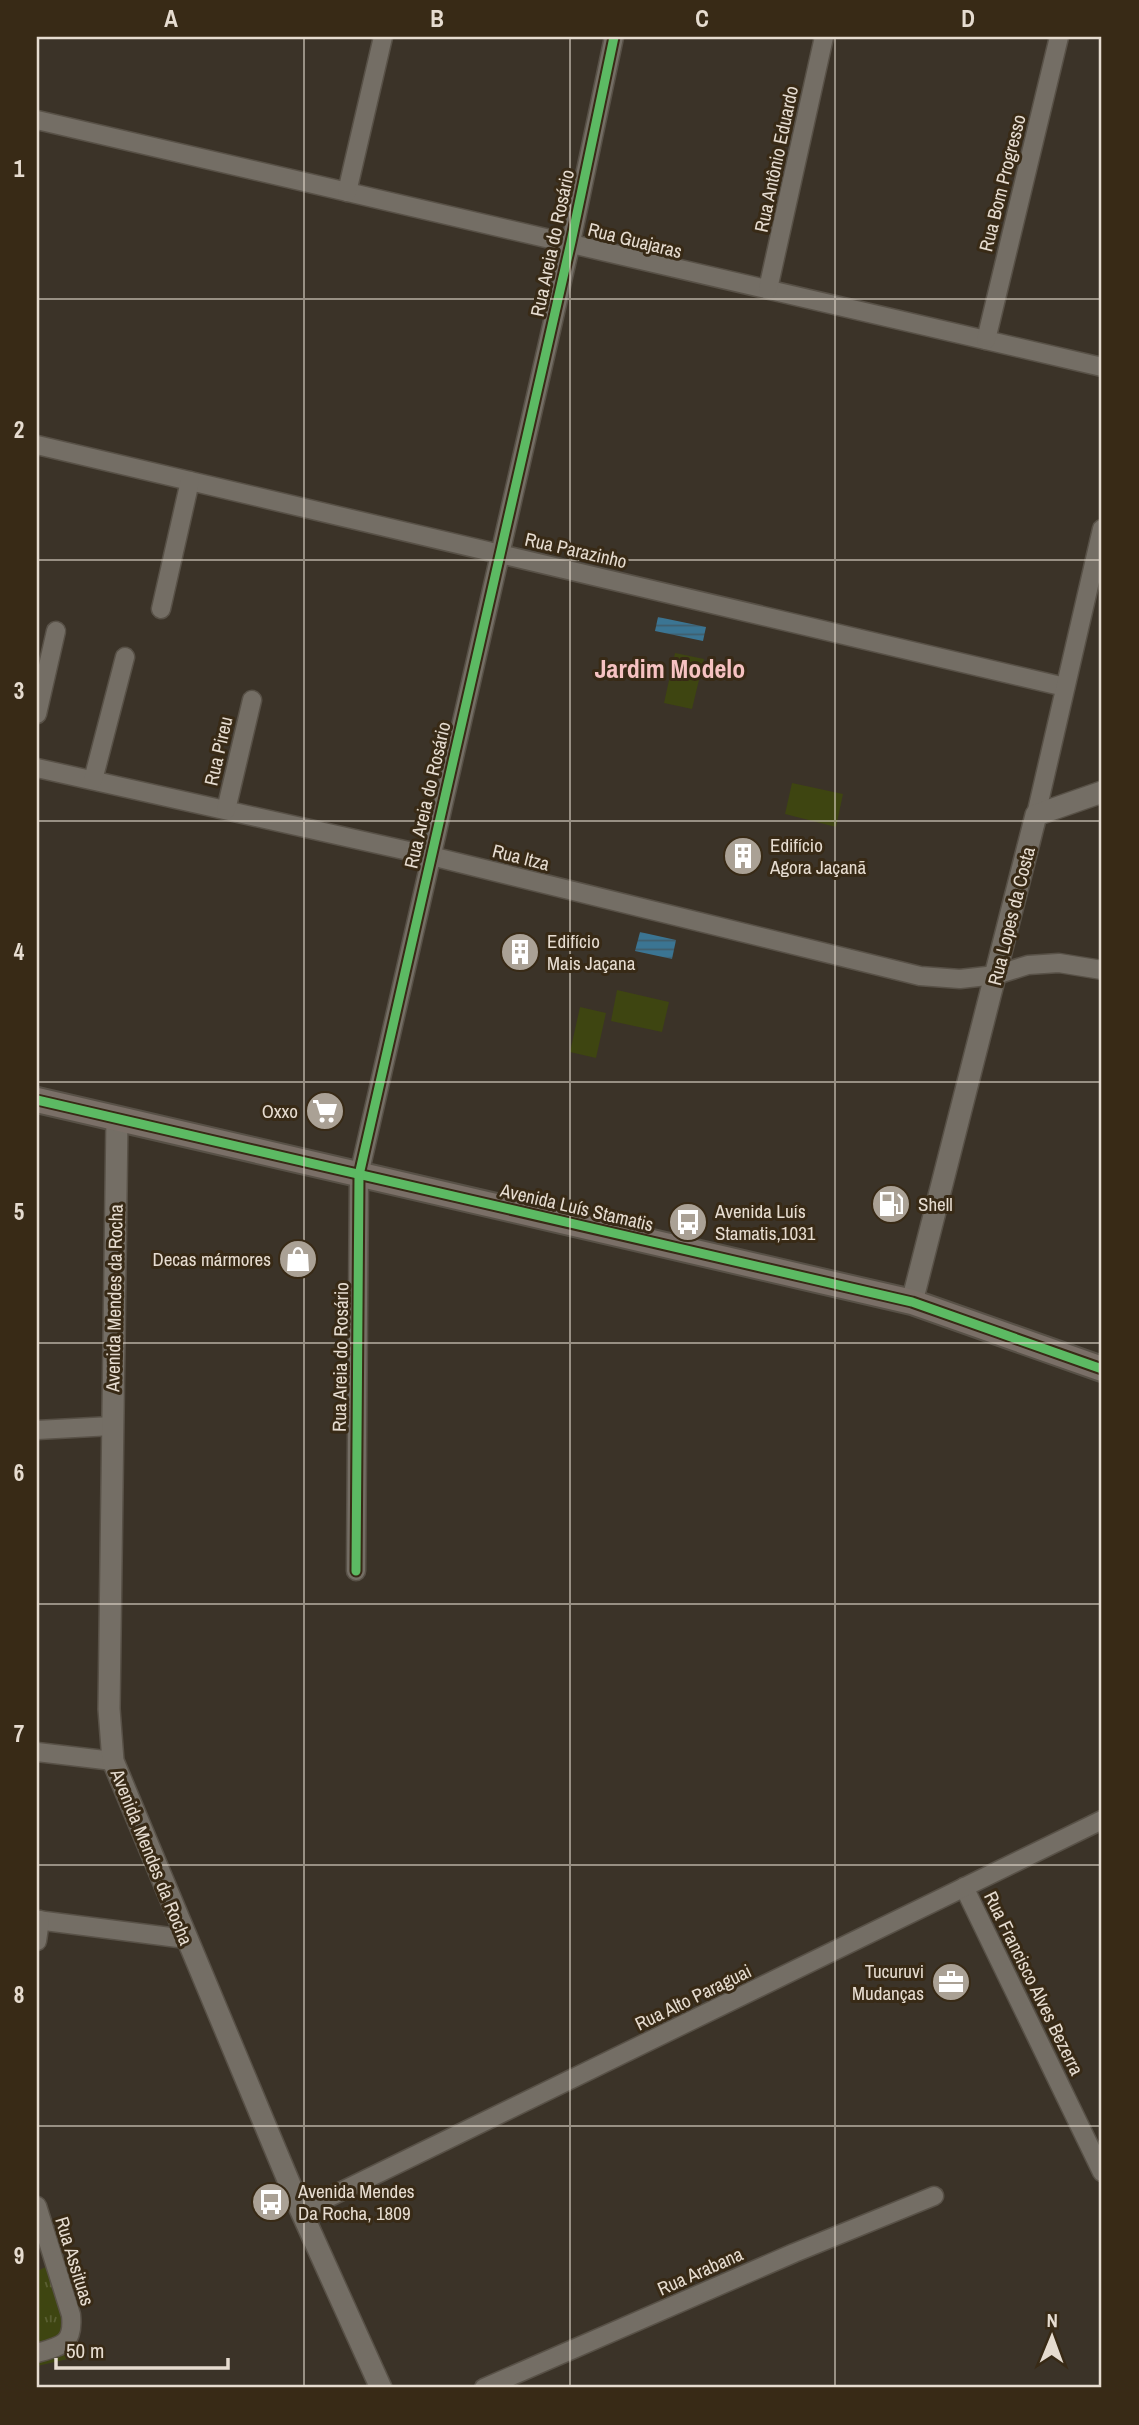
<svg xmlns="http://www.w3.org/2000/svg" width="1139" height="2425" font-family="'Archivo Narrow',sans-serif">
  <style>
    .grass { fill: #3e4511 }
    .park { fill: url(#park-tufts) }
    .water { fill: url(#water-rules) }
    .lines { fill: none; stroke-linecap: round; stroke-linejoin: round }
    .minor-casing { stroke: #585147; stroke-width: 21 }
    .tertiary-casing { stroke: #585147; stroke-width: 24 }
    .secondary-casing { stroke: #585147; stroke-width: 28 }
    .minor { stroke: #746e65; stroke-width: 18 }
    .tertiary { stroke: #746e65; stroke-width: 21 }
    .secondary { stroke: #7a6f67; stroke-width: 24 }
    .cycleway-casing { stroke: #382a16; stroke-width: 13 }
    .cycleway { stroke: #5cba63; stroke-width: 9 }
    .grid { fill: none; stroke: #e6dcd0; stroke-width: 2; stroke-opacity: 0.55 }
    .labels { text-anchor: middle; dominant-baseline: central; stroke-width: 6; stroke-linejoin: round; paint-order: stroke }
    .street-label { font-size: 19px; fill: #e6dcd0; stroke: #382a16 }
    .poi-label { font-size: 19px; fill: #e6dcd0; stroke: #382a16; text-anchor: start }
    .district-label { font-size: 26px; font-weight: bold; fill: #f6c2c2; stroke: #382a16 }
    .neatline { fill: none; stroke: #e6dcd0; stroke-width: 2.5 }
    .grid-label { font-size: 23px; text-anchor: middle; font-weight: bold; fill: #e6dcd0 }
  </style>
  <defs>
    <pattern id="park-tufts" width="24" height="20" patternUnits="userSpaceOnUse" patternTransform="scale(1.75)"><rect width="24" height="20" fill="#3e4511"/><path d="M3 7l-1-3M5 7V3M7 7l1-3M15 17l-1-3M17 17v-4M19 17l1-3" fill="none" stroke="#5a5f33"/></pattern>
    <pattern id="water-rules" width="6" height="5" patternUnits="userSpaceOnUse" patternTransform="scale(1.75)"><rect width="6" height="5" fill="#3b7593"/><path d="M0 2.5h6" fill="none" stroke="#405e6d"/></pattern>
  </defs>
  <rect width="100%" height="100%" fill="#3b3328"/>
  <g class="grass">
    <path d="M 675,653 L 704,659 L 692,709 L 664,703 Z"/>
    <path d="M 792,783 L 843,794 L 836,827 L 785,814 Z"/>
    <path d="M 617,990 L 669,1002 L 662,1032 L 611,1021 Z"/>
    <path d="M 580,1007 L 606,1013 L 596,1058 L 570,1052 Z"/>
  </g>
  <path class="park" d="M 50,2265 L 72,2358 L 37,2366 L 37,2271 Z"/>
  <g class="water">
    <path d="M 658,617 L 706,627 L 703,641 L 655,631 Z"/>
    <path d="M 640,932 L 676,940 L 672,959 L 635,951 Z"/>
  </g>
  <g class="lines">
    <defs>
      <g id="minor">
        <path d="M 37,120 L 1102,367"/>
        <path d="M 347,192 L 383,37"/>
        <path d="M 768,289 L 824,37"/>
        <path d="M 986,340 L 1059,37"/>
        <path d="M 37,445 L 1065,687"/>
        <path d="M 161,609 L 190,481"/>
        <path d="M 37,714 L 56,631"/>
        <path d="M 37,768 L 431,856 L 920,976 L 960,979 L 996,975 L 1028,965 L 1059,963 L 1102,970"/>
        <path d="M 93,780 L 125,657"/>
        <path d="M 226,810 L 252,700"/>
        <path d="M 1036,815 L 1102,529"/>
        <path d="M 37,1430 L 112,1426"/>
        <path d="M 356,1571 L 359,1175 L 571,242 L 614,37"/>
        <path d="M 37,1752 L 113,1761"/>
        <path d="M 964,1887 L 1102,2172"/>
        <path d="M 37,1920 L 186,1939"/>
        <path d="M 37,1941 L 40,1920"/>
        <path d="M 37,2206 L 71,2315 C 74,2344 62,2346 37,2353"/>
        <path d="M 301,2211 L 1102,1820"/>
        <path d="M 484,2388 L 794,2253 L 934,2196"/>
      </g>
      <g id="tertiary">
        <path d="M 117,1118 L 109,1709 L 113,1761 L 301,2211 L 381,2388"/>
        <path d="M 912,1302 L 1036,815 L 1102,792"/>
      </g>
      <path id="secondary" d="M 37,1100 L 912,1302 L 1102,1369"/>
    </defs>
    <use href="#minor" class="minor-casing"/>
    <use href="#tertiary" class="tertiary-casing"/>
    <use href="#secondary" class="secondary-casing"/>
    <use href="#minor" class="minor"/>
    <use href="#tertiary" class="tertiary"/>
    <use href="#secondary" class="secondary"/>
    <defs>
      <g id="cycleway">
        <path d="M 37,1100 L 912,1302 L 1102,1369"/>
        <path d="M 356,1571 L 359,1175 L 571,242 L 614,37"/>
      </g>
    </defs>
    <use href="#cycleway" class="cycleway-casing"/>
    <use href="#cycleway" class="cycleway"/>
  </g>
  <path class="grid" d="M 304,37 L 304,2388M 570,37 L 570,2388M 835,37 L 835,2388M 37,299 L 1102,299M 37,560 L 1102,560M 37,821 L 1102,821M 37,1082 L 1102,1082M 37,1343 L 1102,1343M 37,1604 L 1102,1604M 37,1865 L 1102,1865M 37,2126 L 1102,2126"/>
  <defs>
    <symbol id="building-disc" viewBox="-11 -11 22 22"><circle r="9.5" fill="#aaa195" stroke="#382a16"/><path d="M-4-6H4V6H1V3H-1V6H-4ZM-2.5-4.3h1.7v1.8h-1.7ZM.8-4.3h1.7v1.8H.8ZM-2.5-1h1.7V.8h-1.7ZM.8-1h1.7V.8H.8Z" fill="#fff"/></symbol>
    <symbol id="supermarket-disc" viewBox="-11 -11 22 22"><circle r="9.5" fill="#aaa195" stroke="#382a16"/><path d="M-6-5.5h2.5l.6 2H6L4.5 2H-2.5L-4.4-4H-6ZM-1.5 3.2a1.3 1.3 0 1 0 .1 0ZM3 3.2a1.3 1.3 0 1 0 .1 0Z" fill="#fff"/></symbol>
    <symbol id="fuel-disc" viewBox="-11 -11 22 22"><circle r="9.5" fill="#aaa195" stroke="#382a16"/><path d="M-5.5-6h7V0h2V4h1.3V-2.5L3-4.5l.8-.8L6-3V5H2.5V1h-1V6h-7ZM-4.2-4.7v3.2H.2V-4.7Z" fill="#fff"/></symbol>
    <symbol id="bus-disc" viewBox="-11 -11 22 22"><circle r="9.5" fill="#aaa195" stroke="#382a16"/><path d="M-5-6H5V4H4V6H2V4H-2V6H-4V4H-5ZM-3.5-4V0h7V-4ZM-3.5 1.2v1.5H-2V1.2ZM2 1.2v1.5H3.5V1.2Z" fill="#fff"/></symbol>
    <symbol id="shop-disc" viewBox="-11 -11 22 22"><circle r="9.5" fill="#aaa195" stroke="#382a16"/><path d="M-5-2.5h2.3a2.7 3.5 0 0 1 5.4 0H5L5.5 6h-11ZM-1.5-2.5h3a1.5 2.3 0 0 0-3 0Z" fill="#fff"/></symbol>
    <symbol id="office-disc" viewBox="-11 -11 22 22"><circle r="9.5" fill="#aaa195" stroke="#382a16"/><path d="M-6-3h4V-5.5h4V-3h4V5H-6ZM-1-4.5V-3h2v-1.5ZM-6 0V1H6V0Z" fill="#fff"/></symbol>
  </defs>
  <g fill-rule="evenodd">
    <use href="#building-disc" x="721" y="834" width="44" height="44"/>
    <use href="#building-disc" x="498" y="930" width="44" height="44"/>
    <use href="#supermarket-disc" x="303" y="1089" width="44" height="44"/>
    <use href="#fuel-disc" x="869" y="1182" width="44" height="44"/>
    <use href="#bus-disc" x="666" y="1200" width="44" height="44"/>
    <use href="#shop-disc" x="276" y="1237" width="44" height="44"/>
    <use href="#office-disc" x="929" y="1960" width="44" height="44"/>
    <use href="#bus-disc" x="249" y="2180" width="44" height="44"/>
  </g>
  <g class="labels">
    <g class="street-label">
      <text transform="translate(776 159) rotate(-78)">Rua Antônio Eduardo</text>
      <text transform="translate(1002 183) rotate(-76)">Rua Bom Progresso</text>
      <text transform="translate(635 240) rotate(14)">Rua Guajaras</text>
      <text transform="translate(552 243) rotate(-78)">Rua Areia do Rosário</text>
      <text transform="translate(576 550) rotate(13)">Rua Parazinho</text>
      <text transform="translate(218 751) rotate(-77)">Rua Pireu</text>
      <text transform="translate(427 795) rotate(-77)">Rua Areia do Rosário</text>
      <text transform="translate(521 857) rotate(14)">Rua Itza</text>
      <text transform="translate(1011 916) rotate(-76)">Rua Lopes da Costa</text>
      <text transform="translate(577 1207) rotate(13)">Avenida Luís Stamatis</text>
      <text transform="translate(114 1298) rotate(-89)">Avenida Mendes da Rocha</text>
      <text transform="translate(340 1357) rotate(-89)">Rua Areia do Rosário</text>
      <text transform="translate(152 1857) rotate(68)">Avenida Mendes da Rocha</text>
      <text transform="translate(1034 1983) rotate(64)">Rua Francisco Alves Bezerra</text>
      <text transform="translate(693 1997) rotate(-26)">Rua Alto Paraguai</text>
      <text transform="translate(75 2261) rotate(73)">Rua Assituas</text>
      <text transform="translate(700 2271) rotate(-24)">Rua Arabana</text>
    </g>
    <g class="poi-label">
      <text x="770" y="845">Edifício<tspan x="770" dy="22">Agora Jaçanã</tspan></text>
      <text x="547" y="941">Edifício<tspan x="547" dy="22">Mais Jaçana</tspan></text>
      <text x="298" y="1111" text-anchor="end">Oxxo</text>
      <text x="918" y="1204">Shell</text>
      <text x="715" y="1211">Avenida Luís<tspan x="715" dy="22">Stamatis,1031</tspan></text>
      <text x="271" y="1259" text-anchor="end">Decas mármores</text>
      <text x="924" y="1971" text-anchor="end">Tucuruvi<tspan x="924" dy="22">Mudanças</tspan></text>
      <text x="298" y="2191">Avenida Mendes<tspan x="298" dy="22">Da Rocha, 1809</tspan></text>
    </g>
    <g class="district-label">
      <text x="670" y="668">Jardim Modelo</text>
    </g>
  </g>
  <rect width="1139" height="2425" fill="none" stroke="#382a16" stroke-width="77"/>
  <g transform="translate(1052 2337) rotate(1)" stroke="#382a16" stroke-width="5" paint-order="stroke">
  <path d="M0-5L12 26L0 18L-12 26Z" fill="#e6dcd0"/>
  <text y="-10" font-size="19" font-weight="bold" text-anchor="middle" fill="#e6dcd0">N</text>
  </g>
  <path d="M56 2358v10h172v-10" fill="none" stroke="#e6dcd0" stroke-width="3.5"/>
  <text x="66" y="2358" font-size="21" fill="#e6dcd0" stroke="#382a16" stroke-width="5" paint-order="stroke">50 m</text>
  <rect x="38" y="38" width="1062" height="2348" class="neatline"/>
  <g class="grid-label">
    <text x="171" y="27">A</text>
    <text x="437" y="27">B</text>
    <text x="702" y="27">C</text>
    <text x="968" y="27">D</text>
    <text x="19" y="177">1</text>
    <text x="19" y="438">2</text>
    <text x="19" y="699">3</text>
    <text x="19" y="960">4</text>
    <text x="19" y="1220">5</text>
    <text x="19" y="1481">6</text>
    <text x="19" y="1742">7</text>
    <text x="19" y="2003">8</text>
    <text x="19" y="2264">9</text>
  </g>
</svg>
